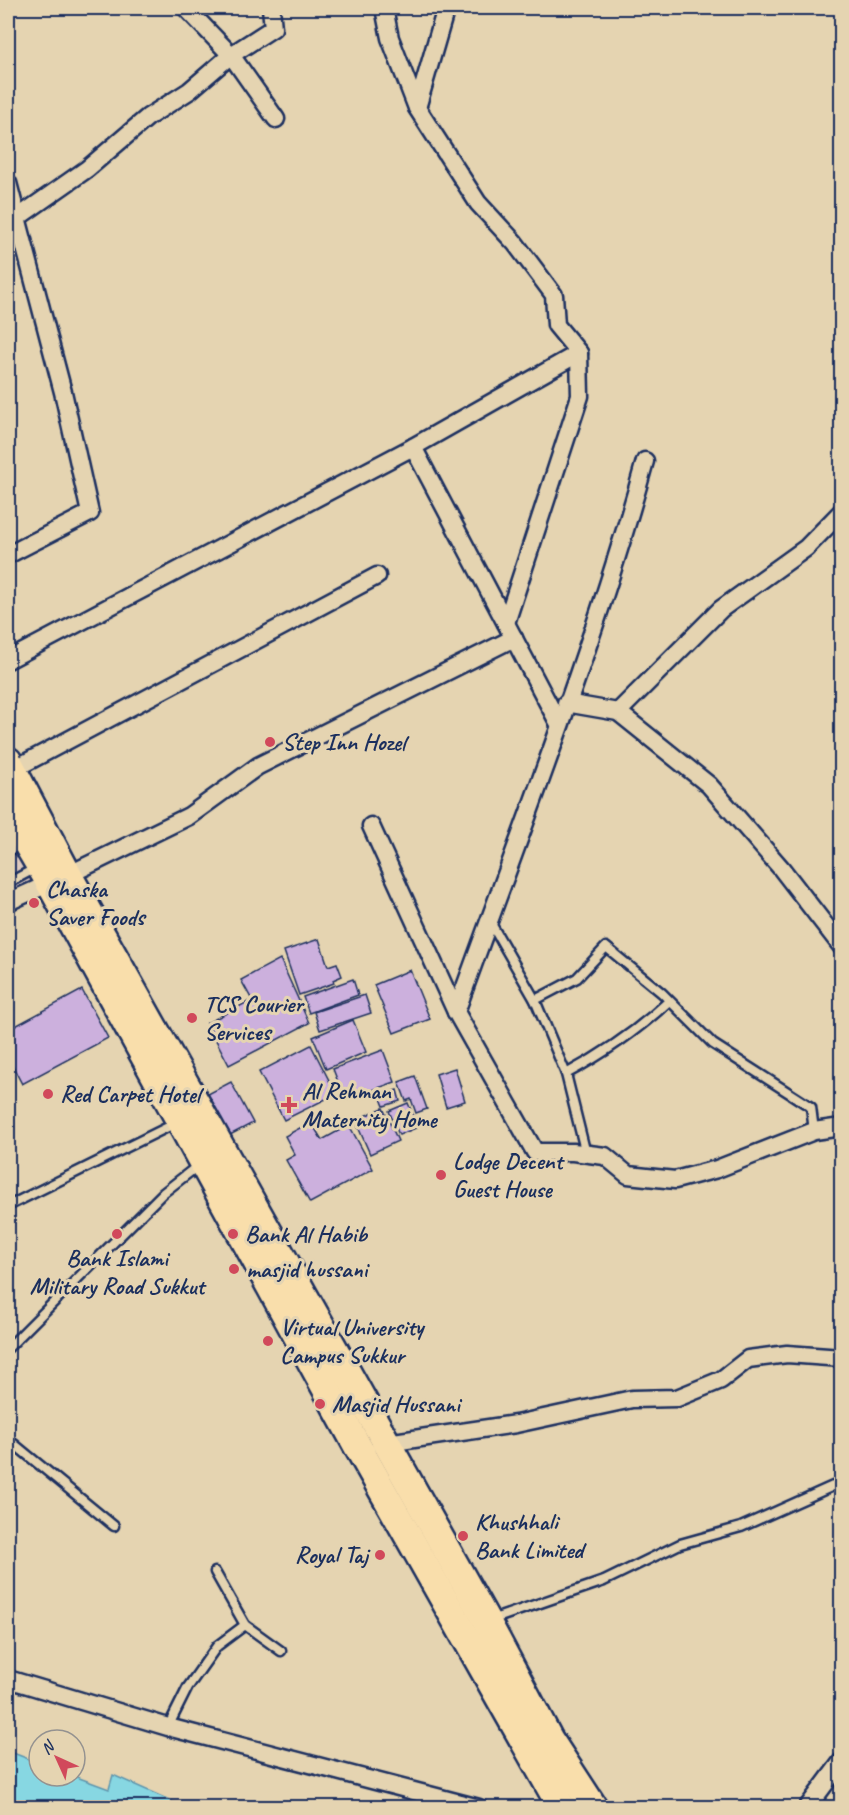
<svg xmlns="http://www.w3.org/2000/svg" width="849" height="1815" font-family="Caveat,sans-serif">
  <style>
    .built { fill: #dec9be }
    .water { fill: #87d7e2; stroke: #5c94ad; stroke-width: 1.5 }
    .building { fill: #ccb0dd; stroke: #1b2f5e; stroke-width: 1.5 }
    .lines { fill: none; stroke-linecap: round; stroke-linejoin: round }
    .service-casing { stroke: #1b2f5e; stroke-width: 13 }
    .minor-casing { stroke: #1b2f5e; stroke-width: 21 }
    .primary-casing { stroke: #1b2f5e; stroke-width: 32 }
    .service { stroke: #e5d4b1; stroke-width: 8 }
    .minor { stroke: #e5d4b1; stroke-width: 16 }
    .primary { stroke: #f9deab; stroke-width: 27 }
    .poi-dot { fill: #d1495b; stroke: #e5d4b1; stroke-width: 2 }
    .labels { text-anchor: middle; dominant-baseline: central; stroke-width: 6; stroke-linejoin: round; paint-order: stroke }
    .poi-label { font-size: 24px; font-weight: bold; fill: #1b2f5e; stroke: #e5d4b1; text-anchor: start }
  </style>
  <rect width="100%" height="100%" fill="#e5d4b1"/>
  <filter id="ink" filterUnits="userSpaceOnUse"><feTurbulence type="fractalNoise" baseFrequency=".0167" numOctaves="2"/><feDisplacementMap in="SourceGraphic" scale="12" xChannelSelector="R" yChannelSelector="G"/><feConvolveMatrix kernelMatrix="1 2 1 2 8 2 1 2 1" color-interpolation-filters="sRGB"/></filter>
  <g filter="url(#ink)">
    <path class="built" d="M 8,833 L 44,889 L 8,907 Z"/>
    <path class="water" d="M 8,1751 L 39,1763 L 39,1776 L 74,1776 L 109,1789 L 113,1775 L 185,1807 L 8,1807 Z"/>
    <g class="building">
      <path d="M 319,939 L 328,966 L 337,963 L 342,976 L 333,980 L 334,983 L 299,995 L 284,951 Z"/>
      <path d="M 280,959 L 309,1023 L 229,1065 L 207,1023 L 252,1000 L 241,980 Z"/>
      <path d="M 410,970 L 430,1019 L 394,1033 L 374,985 Z"/>
      <path d="M 353,979 L 358,995 L 309,1013 L 303,997 Z"/>
      <path d="M 82,990 L 108,1038 L 22,1084 L 8,1057 L 8,1030 Z"/>
      <path d="M 365,995 L 371,1013 L 320,1030 L 314,1012 Z"/>
      <path d="M 353,1020 L 366,1052 L 326,1069 L 313,1037 Z"/>
      <path d="M 311,1045 L 336,1094 L 284,1120 L 259,1072 Z"/>
      <path d="M 383,1050 L 395,1082 L 345,1100 L 333,1069 Z"/>
      <path d="M 455,1068 L 465,1101 L 446,1107 L 436,1074 Z"/>
      <path d="M 415,1076 L 427,1109 L 416,1113 L 411,1099 L 406,1101 L 399,1082 Z"/>
      <path d="M 231,1082 L 253,1123 L 230,1135 L 208,1094 Z"/>
      <path d="M 397,1090 L 400,1101 L 384,1106 L 380,1096 Z"/>
      <path d="M 408,1103 L 418,1127 L 399,1135 L 389,1111 Z"/>
      <path d="M 383,1108 L 398,1141 L 370,1154 L 355,1120 Z"/>
      <path d="M 311,1122 L 322,1140 L 349,1125 L 373,1169 L 310,1203 L 286,1160 L 295,1155 L 285,1136 Z"/>
    </g>
    <g class="lines">
      <defs>
        <g id="service">
          <path d="M 8,851 L 23,844"/>
          <path d="M 8,883 L 36,868"/>
          <path d="M 489,920 L 535,1000 L 566,1074 L 586,1154"/>
          <path d="M 535,1000 L 577,978 L 606,947 L 662,993 L 713,1044 L 811,1107 L 814,1131"/>
          <path d="M 566,1074 C 605,1053 637,1031 669,1001"/>
          <path d="M 8,1206 L 178,1122"/>
          <path d="M 8,1348 L 163,1193 L 200,1164"/>
          <path d="M 8,1439 L 114,1526"/>
          <path d="M 215,1572 L 245,1625 L 281,1651"/>
          <path d="M 491,1620 L 604,1581 L 680,1544 L 741,1527 L 842,1482"/>
          <path d="M 168,1727 L 188,1687 L 217,1646 L 245,1625"/>
        </g>
        <g id="minor">
          <path d="M 186,8 L 231,55 L 276,119"/>
          <path d="M 384,8 L 390,38 L 417,108 L 478,203 L 515,243 L 554,295 L 556,325 L 579,353 L 580,396 L 506,623"/>
          <path d="M 417,108 L 446,8"/>
          <path d="M 8,183 L 63,392 L 90,513 L 8,555"/>
          <path d="M 17,218 L 87,169 L 148,117 L 189,91 L 231,55 L 273,28 L 271,8"/>
          <path d="M 413,447 L 559,724"/>
          <path d="M 8,660 L 413,447 L 579,353"/>
          <path d="M 566,703 L 618,712 L 709,785 L 781,868 L 842,947"/>
          <path d="M 618,712 L 721,609 L 806,548 L 842,511"/>
          <path d="M 12,770 L 377,576"/>
          <path d="M 371,826 L 456,1012 L 535,1152 L 573,1152 L 605,1156 L 628,1175 L 675,1180 L 717,1169 L 814,1131 L 842,1127"/>
          <path d="M 68,875 L 189,816 L 258,766 L 514,638"/>
          <path d="M 8,902 L 50,883"/>
          <path d="M 456,1012 C 521,831 594,646 645,461"/>
          <path d="M 380,1444 L 516,1424 L 632,1399 L 677,1398 L 721,1380 L 748,1359 L 787,1354 L 842,1358"/>
          <path d="M 8,1679 L 168,1727 L 479,1808"/>
          <path d="M 807,1808 L 842,1761"/>
        </g>
        <g id="primary">
          <path d="M 8,761 L 68,875 L 487,1622 L 549,1739 L 594,1808"/>
          <path d="M 8,811 L 50,883 L 358,1447 L 562,1808"/>
        </g>
      </defs>
      <use href="#service" class="service-casing"/>
      <use href="#minor" class="minor-casing"/>
      <use href="#primary" class="primary-casing"/>
      <use href="#service" class="service"/>
      <use href="#minor" class="minor"/>
      <use href="#primary" class="primary"/>
    </g>
  </g>
  <g class="poi-dot">
    <circle cx="270" cy="742" r="6"/>
    <circle cx="34" cy="903" r="6"/>
    <circle cx="192" cy="1018" r="6"/>
    <circle cx="48" cy="1094" r="6"/>
    <path d="M286 1096h6v6h6v6h-6v6h-6v-6h-6v-6h6z"/>
    <circle cx="441" cy="1175" r="6"/>
    <circle cx="117" cy="1234" r="6"/>
    <circle cx="233" cy="1234" r="6"/>
    <circle cx="234" cy="1269" r="6"/>
    <circle cx="268" cy="1341" r="6"/>
    <circle cx="320" cy="1404" r="6"/>
    <circle cx="463" cy="1536" r="6"/>
    <circle cx="380" cy="1555" r="6"/>
  </g>
  <g class="labels">
    <g class="poi-label">
      <text x="282" y="742">Step Inn Hozel</text>
      <text x="46" y="889">Chaska<tspan x="46" dy="28">Saver Foods</tspan></text>
      <text x="204" y="1004">TCS Courier<tspan x="204" dy="28">Services</tspan></text>
      <text x="302" y="1091">Al Rehman<tspan x="302" dy="28">Maternity Home</tspan></text>
      <text x="60" y="1094">Red Carpet Hotel</text>
      <text x="453" y="1161">Lodge Decent<tspan x="453" dy="28">Guest House</tspan></text>
      <text x="245" y="1234">Bank Al Habib</text>
      <text x="117" y="1258" text-anchor="middle">Bank Islami<tspan x="117" dy="28">Military Road Sukkut</tspan></text>
      <text x="246" y="1269">masjid hussani</text>
      <text x="280" y="1327">Virtual University<tspan x="280" dy="28">Campus Sukkur</tspan></text>
      <text x="332" y="1404">Masjid Hussani</text>
      <text x="475" y="1522">Khushhali<tspan x="475" dy="28">Bank Limited</tspan></text>
      <text x="368" y="1555" text-anchor="end">Royal Taj</text>
    </g>
  </g>
  <rect width="849" height="1815" fill="none" stroke="#e5d4b1" stroke-width="30"/>
  <rect x="15" y="15" width="819" height="1785" fill="none" stroke="#1b2f5e" stroke-width="2" filter="url(#ink)"/>
  <g transform="translate(57 1758) rotate(315)"><circle r="28" fill="#e5d4b1" stroke="#949290" stroke-width="1.5"/>
  <path d="M0-4.5L10 22L0 15L-10 22Z" fill="#d1495b"/>
  <text y="-9" font-size="16" font-weight="bold" text-anchor="middle" fill="#1b2f5e">N</text>
  </g>
</svg>
